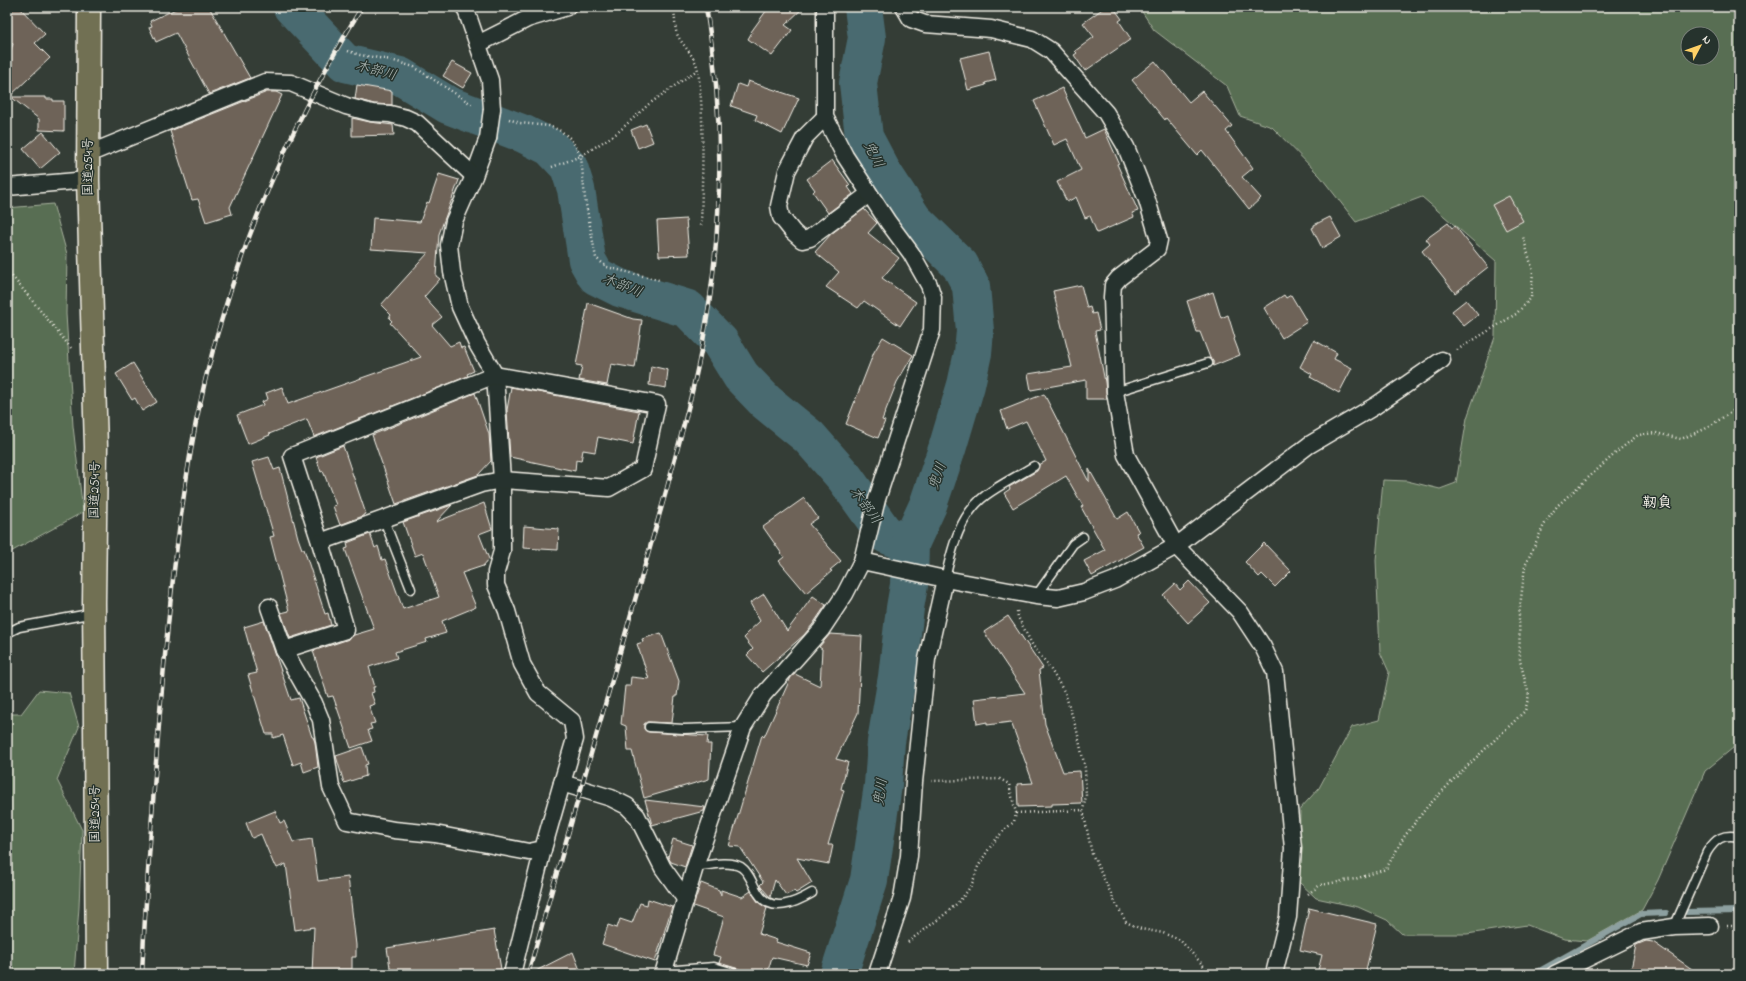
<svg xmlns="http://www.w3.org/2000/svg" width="1746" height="981" font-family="'Indie Flower','Klee One',sans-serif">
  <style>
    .green { fill: #586e52; stroke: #a6b09d; fill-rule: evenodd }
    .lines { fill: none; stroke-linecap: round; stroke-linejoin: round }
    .stream { stroke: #8da0a0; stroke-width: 6 }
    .river { stroke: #496a70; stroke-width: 38 }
    .building { fill: #6e6359; stroke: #f4f1e8 }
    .service-casing { stroke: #f4f1e8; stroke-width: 11 }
    .minor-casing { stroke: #f4f1e8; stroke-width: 19 }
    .trunk-casing { stroke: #f4f1e8; stroke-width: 25 }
    .path { stroke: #f4f1e8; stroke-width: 2.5; stroke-dasharray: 1 3; stroke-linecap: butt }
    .service { stroke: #26332d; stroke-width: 8 }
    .minor { stroke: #26332d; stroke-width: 16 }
    .trunk { stroke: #716f52; stroke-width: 22 }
    .rail-casing { stroke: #f4f1e8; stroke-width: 4.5 }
    .rail { stroke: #26332d; stroke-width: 3; stroke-dasharray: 9; stroke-linecap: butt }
    .minor-bridge-casing { stroke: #f4f1e8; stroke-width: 19; stroke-linecap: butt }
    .minor-bridge { stroke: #26332d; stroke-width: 16 }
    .labels { text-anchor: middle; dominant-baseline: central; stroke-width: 3; stroke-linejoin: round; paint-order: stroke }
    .street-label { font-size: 13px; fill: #f4f1e8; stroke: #26332d }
    .water-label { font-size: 14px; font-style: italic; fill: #b0bbb8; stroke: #26332d }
    .quarter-label { font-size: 15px; font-weight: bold; fill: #f4f1e8; stroke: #26332d }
  </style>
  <rect width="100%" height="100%" fill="#343d36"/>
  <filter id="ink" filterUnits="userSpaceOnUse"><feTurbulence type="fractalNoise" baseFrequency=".025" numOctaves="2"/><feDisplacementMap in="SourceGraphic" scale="8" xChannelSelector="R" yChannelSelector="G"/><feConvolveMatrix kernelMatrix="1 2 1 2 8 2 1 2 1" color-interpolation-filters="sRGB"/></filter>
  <g filter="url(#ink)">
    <g class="green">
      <path d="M 1139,7 L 1739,7 L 1739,743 L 1705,771 L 1658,880 L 1642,910 L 1587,941 L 1564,939 L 1527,925 L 1467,934 L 1402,934 L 1387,920 L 1358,907 L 1316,898 L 1299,882 L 1300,809 L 1319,788 L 1352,727 L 1379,720 L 1389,672 L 1380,652 L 1376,560 L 1383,480 L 1407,481 L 1440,489 L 1456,483 L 1467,418 L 1495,337 L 1496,261 L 1422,197 L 1356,222 L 1320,176 L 1272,127 L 1240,116 L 1227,86 L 1154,30 ZM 1688,34 L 1712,34 L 1712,58 L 1688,58 Z"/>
      <path d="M 53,204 L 67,254 L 66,314 L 73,426 L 83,512 L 7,554 L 7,208 Z"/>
      <path d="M 39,690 L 69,693 L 79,727 L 57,780 L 82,830 L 79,907 L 74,974 L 7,974 L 7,714 L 21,714 Z"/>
    </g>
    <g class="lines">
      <g class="stream">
        <path d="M 1687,912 L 1739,911"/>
        <path d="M 1534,974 L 1641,914 L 1666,913"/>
      </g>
      <g class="river">
        <path d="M 292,7 L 345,63 L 400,76 L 448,105 L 524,134 L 550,147 L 569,167 L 576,189 L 587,260 L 596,276 L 620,288 L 688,309 L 720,342 L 741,376 L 766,402 L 809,437 L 845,478 L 885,534 L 910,544"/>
        <path d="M 839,974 L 869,880 L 883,785 L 886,742 L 897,677 L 905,608 L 909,585 L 910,544 L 928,505 L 947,449 L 966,385 L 973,353 L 975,331 L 971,286 L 960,265 L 913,219 L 883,173 L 864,137 L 858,83 L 867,38 L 863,7"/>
      </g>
    </g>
    <g class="building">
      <path d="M 14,7 L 19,7 L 45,34 L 35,43 L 50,58 L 7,99 L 7,59 L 13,44 L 7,38 L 7,13 Z"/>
      <path d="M 180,7 L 209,7 L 250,78 L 209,94 L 176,33 L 156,42 L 149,27 L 152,26 L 150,21 Z"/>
      <path d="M 769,7 L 804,7 L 785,25 L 792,30 L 772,56 L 748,39 L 752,32 L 751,32 Z"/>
      <path d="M 1105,7 L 1113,7 L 1122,19 L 1119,21 L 1131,39 L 1085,71 L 1074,55 L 1077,53 L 1075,51 L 1094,37 L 1083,23 Z"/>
      <path d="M 989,51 L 996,80 L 985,83 L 986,85 L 968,90 L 960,58 Z"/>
      <path d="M 1155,61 L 1189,102 L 1202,91 L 1232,126 L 1226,131 L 1253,168 L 1242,177 L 1261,198 L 1249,209 L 1202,150 L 1197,155 L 1166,118 L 1165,120 L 1132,80 Z"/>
      <path d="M 452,62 L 472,73 L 463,88 L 443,76 Z"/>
      <path d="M 748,81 L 799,98 L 782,134 L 755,120 L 757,115 L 731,106 L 738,84 L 746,87 Z"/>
      <path d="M 357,85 L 392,91 L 392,105 L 374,104 L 355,99 Z"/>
      <path d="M 1062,88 L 1085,138 L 1104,129 L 1119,163 L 1117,164 L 1138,211 L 1132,213 L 1134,217 L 1097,233 L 1090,216 L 1085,218 L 1076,197 L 1067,202 L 1057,182 L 1081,170 L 1067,139 L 1054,145 L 1034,101 Z"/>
      <path d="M 267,92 L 276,92 L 282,95 L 230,207 L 232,214 L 206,222 L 198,199 L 192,200 L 170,131 Z"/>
      <path d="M 11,97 L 46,97 L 46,99 L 53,99 L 53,101 L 64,101 L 64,131 L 39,130 L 39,119 Z"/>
      <path d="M 352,118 L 370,122 L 393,125 L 394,135 L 352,136 Z"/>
      <path d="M 646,124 L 653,142 L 638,148 L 631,130 Z"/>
      <path d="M 43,132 L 60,152 L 40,169 L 23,149 Z"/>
      <path d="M 832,160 L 850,185 L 848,187 L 853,194 L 828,213 L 813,192 L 815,190 L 807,179 Z"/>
      <path d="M 439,174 L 459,180 L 439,234 L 436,276 L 440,279 L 424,297 L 442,317 L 432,325 L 450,346 L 459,342 L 461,348 L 464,347 L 474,371 L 467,374 L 468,376 L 314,437 L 307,419 L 269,434 L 270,435 L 248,444 L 237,415 L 263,405 L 262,402 L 268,399 L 266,393 L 282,387 L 288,404 L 421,357 L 390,323 L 392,321 L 389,318 L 391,315 L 381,305 L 428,253 L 371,249 L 373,218 L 420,222 L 427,202 L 429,203 Z"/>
      <path d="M 1509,196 L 1523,221 L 1506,230 L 1492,205 Z"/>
      <path d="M 864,209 L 877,223 L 868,233 L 899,258 L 882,278 L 916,302 L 900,326 L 864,301 L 858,308 L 826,287 L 839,272 L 815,252 L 831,234 Z"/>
      <path d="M 1330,217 L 1341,237 L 1322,248 L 1312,228 L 1314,227 L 1314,225 Z"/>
      <path d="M 686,219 L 689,255 L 659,256 L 657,221 Z"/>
      <path d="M 1448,223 L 1452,228 L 1455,226 L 1488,267 L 1455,293 L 1422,251 L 1430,244 L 1426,239 Z"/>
      <path d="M 1081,285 L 1087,308 L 1090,307 L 1092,314 L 1096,313 L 1100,330 L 1095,331 L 1105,382 L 1107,399 L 1086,399 L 1086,380 L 1031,390 L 1028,374 L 1072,367 L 1053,291 Z"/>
      <path d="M 1213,292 L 1221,318 L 1228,315 L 1235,338 L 1234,339 L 1240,355 L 1213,366 L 1213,361 L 1210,358 L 1200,332 L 1197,332 L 1187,301 Z"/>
      <path d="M 1284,295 L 1286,298 L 1291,295 L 1307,322 L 1282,338 L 1264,308 Z"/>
      <path d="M 1466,300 L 1478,315 L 1464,326 L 1452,311 Z"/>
      <path d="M 588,303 L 633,319 L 642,320 L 635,368 L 611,364 L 607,385 L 579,380 L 582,366 L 576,365 Z"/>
      <path d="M 883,337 L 913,355 L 897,382 L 882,420 L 885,421 L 878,438 L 846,424 L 874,352 Z"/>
      <path d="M 1314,340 L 1337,353 L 1334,359 L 1352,368 L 1339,393 L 1310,377 L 1312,374 L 1300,367 Z"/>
      <path d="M 133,363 L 157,402 L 142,411 L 135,398 L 132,400 L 116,374 Z"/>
      <path d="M 651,366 L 668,370 L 666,388 L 649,385 Z"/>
      <path d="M 511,387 L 639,411 L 633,444 L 598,437 L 595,452 L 583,450 L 581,461 L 576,460 L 575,471 L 510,457 L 507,410 Z"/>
      <path d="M 475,393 L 489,434 L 491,461 L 478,475 L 396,504 L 372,435 Z"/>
      <path d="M 1044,394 L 1089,482 L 1089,469 L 1117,519 L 1128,512 L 1139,532 L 1136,533 L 1144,547 L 1092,576 L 1084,561 L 1105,550 L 1081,507 L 1083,506 L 1066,476 L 1013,508 L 1004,493 L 1010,489 L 1009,487 L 1037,471 L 1039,465 L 1046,461 L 1026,421 L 1007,429 L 1001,411 Z"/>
      <path d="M 343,446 L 366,514 L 363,515 L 363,516 L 340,525 L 333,506 L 336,505 L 323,471 L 321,472 L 316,457 Z"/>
      <path d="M 269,457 L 274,470 L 280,468 L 298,538 L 302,549 L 304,549 L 325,614 L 328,613 L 331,625 L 290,638 L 281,613 L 289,611 L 270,537 L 274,536 L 252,462 Z"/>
      <path d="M 804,498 L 818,518 L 809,524 L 841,561 L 830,570 L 832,571 L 806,593 L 779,561 L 784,557 L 763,527 Z"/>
      <path d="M 484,503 L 492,529 L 479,534 L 489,559 L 483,566 L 462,573 L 476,607 L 442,621 L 446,633 L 426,639 L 427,642 L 395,652 L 397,658 L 369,667 L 375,687 L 373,687 L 374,692 L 371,693 L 375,704 L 369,706 L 375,723 L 370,724 L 372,729 L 368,730 L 372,741 L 351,748 L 333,696 L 328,697 L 313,651 L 349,639 L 354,635 L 374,629 L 345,549 L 348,548 L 347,543 L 370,534 L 375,548 L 378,546 L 382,560 L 385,559 L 403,609 L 439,597 L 423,553 L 415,556 L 403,522 L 452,505 L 436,522 Z"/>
      <path d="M 524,526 L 559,529 L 558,550 L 523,548 Z"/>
      <path d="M 1264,543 L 1291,571 L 1275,587 L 1262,574 L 1259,577 L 1245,562 Z"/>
      <path d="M 1189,581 L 1210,603 L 1188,623 L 1163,595 L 1175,584 L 1180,590 Z"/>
      <path d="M 764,594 L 787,631 L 813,596 L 826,605 L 813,624 L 804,635 L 762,672 L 747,655 L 753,649 L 744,638 L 747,635 L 746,634 L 760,621 L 750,603 Z"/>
      <path d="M 1008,616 L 1043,668 L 1039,670 L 1045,724 L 1063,772 L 1080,771 L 1082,803 L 1052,804 L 1052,806 L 1018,807 L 1017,784 L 1033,783 L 1011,722 L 987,725 L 987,722 L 977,724 L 974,699 L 1025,693 L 984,632 Z"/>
      <path d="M 264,621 L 291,700 L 299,698 L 312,737 L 313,737 L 315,742 L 318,767 L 304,772 L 301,762 L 293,765 L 283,735 L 273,738 L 273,734 L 266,734 L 248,675 L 257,673 L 244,627 Z"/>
      <path d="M 661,633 L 679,681 L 677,696 L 675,696 L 672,723 L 647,722 L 644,724 L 644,729 L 649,732 L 708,736 L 707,744 L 711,744 L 709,779 L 644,798 L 632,751 L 628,751 L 626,726 L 621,724 L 625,686 L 630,686 L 631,677 L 649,679 L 637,644 L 643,642 L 642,639 Z"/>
      <path d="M 830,634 L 862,636 L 858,713 L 836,759 L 848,762 L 841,789 L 844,790 L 828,845 L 833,845 L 829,864 L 797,858 L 812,883 L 796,893 L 794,891 L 786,895 L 775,880 L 770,897 L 761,887 L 760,885 L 763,882 L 740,847 L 729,846 L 762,735 L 764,737 L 791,677 L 795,674 L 820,686 L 822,649 L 819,647 Z"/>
      <path d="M 362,747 L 368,764 L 365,765 L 366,776 L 344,783 L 336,756 Z"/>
      <path d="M 645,800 L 705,807 L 704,811 L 652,825 Z"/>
      <path d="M 275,811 L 280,823 L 284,821 L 293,842 L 312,839 L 318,881 L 348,877 L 356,945 L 356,957 L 352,957 L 352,969 L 338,969 L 337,973 L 332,973 L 332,974 L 312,974 L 314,927 L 295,930 L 286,864 L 277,868 L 275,864 L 274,865 L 261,834 L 252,838 L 246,823 Z"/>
      <path d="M 673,839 L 692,845 L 685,867 L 671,862 L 668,857 Z"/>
      <path d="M 701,883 L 719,890 L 721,896 L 721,890 L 742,897 L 751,891 L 759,903 L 767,908 L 759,934 L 777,940 L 776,942 L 811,953 L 807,965 L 772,957 L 767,974 L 742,974 L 739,969 L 719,963 L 721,957 L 713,955 L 724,917 L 693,906 Z"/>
      <path d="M 648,899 L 672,907 L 655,962 L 602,944 L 608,925 L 617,928 L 620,919 L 632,923 L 640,903 L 647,905 Z"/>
      <path d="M 1309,908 L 1377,924 L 1365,974 L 1317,974 L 1322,955 L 1300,950 Z"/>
      <path d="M 494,930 L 501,969 L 489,971 L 489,974 L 391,974 L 387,948 Z"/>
      <path d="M 1646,941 L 1653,942 L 1699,974 L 1630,974 L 1636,945 Z"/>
      <path d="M 573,952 L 580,970 L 572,974 L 530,974 Z"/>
    </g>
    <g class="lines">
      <defs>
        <g id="service">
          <path d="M 1115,392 L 1208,363"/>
          <path d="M 384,520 L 411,589"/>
          <path d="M 945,579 C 952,549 959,515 986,495 C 1001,484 1018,476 1034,466"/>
          <path d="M 1036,596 L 1073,544 L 1083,537"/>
          <path d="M 7,633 L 19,627 L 94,613"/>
          <path d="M 649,727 L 684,729 L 743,727"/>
          <path d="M 695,867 C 709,865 729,860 741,867 C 750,873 752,884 758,893 C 771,914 795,903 812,893"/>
          <path d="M 1674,927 L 1707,852 C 1716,838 1723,834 1739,837"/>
          <path d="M 664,971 L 714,967 L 737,974"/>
        </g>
        <g id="minor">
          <path d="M 465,7 L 490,80 L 492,109"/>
          <path d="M 904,7 L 911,19 L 925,24 L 991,29 L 1032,39 L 1051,51 L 1106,113 L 1126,147 L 1147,200 L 1159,240 L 1157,249 L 1119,278 L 1113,285 L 1112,297 L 1115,392 L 1126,455 L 1176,546 L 1240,612 L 1263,647 L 1275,672 L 1293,848 L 1288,917 L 1274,974"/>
          <path d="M 478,44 L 527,19 L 567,7"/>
          <path d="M 825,117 L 805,137 L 787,171 L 779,206 L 781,217 L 793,232 L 802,240 L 810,238 L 869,194"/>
          <path d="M 488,138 L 474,176 L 454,221 L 449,245 L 452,272 L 460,307 L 477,344 L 495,375 L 502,480 L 502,551 L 496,572 L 496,585 L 507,611 L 522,664 L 538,693 L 572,721 L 575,739 L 562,783 L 611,798 L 627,806 L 637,816 L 663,868 L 686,900"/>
          <path d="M 88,154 L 265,82 L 291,83 L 346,106 L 372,113 L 390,114 L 406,118 L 417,123 L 474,176"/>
          <path d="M 7,187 L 88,180"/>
          <path d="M 495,375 L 657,404 L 643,469 L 609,488 L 502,480 L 481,484 L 320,542 L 292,456 Z"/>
          <path d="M 862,561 L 945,579 L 1036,596 L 1058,598 L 1084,592 L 1115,580 L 1176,546 L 1309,445 L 1375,406 L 1442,360"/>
          <path d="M 269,607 L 284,650 L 346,630 L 320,542"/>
          <path d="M 284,650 L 314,703 L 321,720 L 331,787 L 347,821 L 394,830 L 435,834 L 529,852 L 543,849 L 562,783"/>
          <path d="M 512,974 L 543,849"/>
          <path d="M 663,974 L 695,867 L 743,727 L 763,695 L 821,630 L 845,594 L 862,561 L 877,499 L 932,330 L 933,297 L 929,285 L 911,253 L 888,222 L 845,156 L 825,117 L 825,7"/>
          <path d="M 877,974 L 902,898 L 909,856 L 914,782 L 927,659 L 945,579"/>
          <path d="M 1555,974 L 1641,932 L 1674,927 L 1710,926"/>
        </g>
        <path id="trunk" d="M 89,7 L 88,180 L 96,447 L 94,603 L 97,974"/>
      </defs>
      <use href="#service" class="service-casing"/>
      <use href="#minor" class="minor-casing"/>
      <use href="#trunk" class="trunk-casing"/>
      <g class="path">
        <path d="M 673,7 C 676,17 674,26 677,34 C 683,47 696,56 698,71 C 705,119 702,178 701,227"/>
        <path d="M 348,51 L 360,55 L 391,60 L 414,67 L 473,105"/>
        <path d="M 509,119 L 520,123 L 549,126 L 561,131 L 571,139 L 581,156 L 585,199 L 596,258 L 607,267 L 659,280"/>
        <path d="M 552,167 L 581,156 L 617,133 L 649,104 L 697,70"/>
        <path d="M 7,270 L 71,348"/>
        <path d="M 1457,350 L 1516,314 L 1531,298 L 1533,271 L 1523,237"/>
        <path d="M 1017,611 L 1018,617 L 1033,646 L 1048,665 L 1065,693 L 1077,731 L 1085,768 L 1086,796 L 1083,810 L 1092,854 L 1115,902 L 1126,922 L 1141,929 L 1163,933 L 1180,940 L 1211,974"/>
        <path d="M 1016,813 L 1083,810"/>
        <path d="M 1308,894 L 1320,885 L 1355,879 L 1386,869 L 1404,837 L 1427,807 L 1460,773 L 1525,711 L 1529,695 L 1520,661 L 1519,615 L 1525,566 L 1544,525 L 1557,506 L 1618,451 L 1638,435 L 1656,433 L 1681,439 L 1705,429 L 1739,407"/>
        <path d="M 1727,926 L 1739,926"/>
        <path d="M 908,942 C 929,925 956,910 970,887 C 974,881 975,874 978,867 C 988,849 998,834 1014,822 L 1016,813 L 1009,784 L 1000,779 L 932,781"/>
      </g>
      <use href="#service" class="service"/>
      <use href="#minor" class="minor"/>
      <use href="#trunk" class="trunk"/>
      <defs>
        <g id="rail">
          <path d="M 142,974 C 146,887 153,799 160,712 C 168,615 178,518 196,422 C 225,277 284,133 362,7"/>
          <path d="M 528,974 L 667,488 C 680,439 694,391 703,341 C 723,231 725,117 706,7"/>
        </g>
      </defs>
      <use href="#rail" class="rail-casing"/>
      <use href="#rail" class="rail"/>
      <defs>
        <path id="minor-bridge" d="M 488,138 L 492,109"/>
      </defs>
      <use href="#minor-bridge" class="minor-bridge-casing"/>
      <use href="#minor-bridge" class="minor-bridge"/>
    </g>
  </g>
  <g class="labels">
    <g class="street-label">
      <text transform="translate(88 167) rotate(-90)">国道254号</text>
      <text transform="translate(95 490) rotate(-89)">国道254号</text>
      <text transform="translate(95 814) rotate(-90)">国道254号</text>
    </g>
    <g class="water-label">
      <text transform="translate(376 71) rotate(15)">木部川</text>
      <text transform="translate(873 155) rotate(63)">兜川</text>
      <text transform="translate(622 286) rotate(22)">木部川</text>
      <text transform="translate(938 476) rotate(-71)">兜川</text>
      <text transform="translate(865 506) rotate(54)">木部川</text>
      <text transform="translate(881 792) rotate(-82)">兜川</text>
    </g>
    <g class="quarter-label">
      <text x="1657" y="503">靭負</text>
    </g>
  </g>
  <rect width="1746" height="981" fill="none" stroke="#26332d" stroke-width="24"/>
  <rect x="12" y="12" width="1722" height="957" fill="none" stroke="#f4f1e8" stroke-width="1.5" filter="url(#ink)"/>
  <g transform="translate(1700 46) rotate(49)"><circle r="19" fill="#26332d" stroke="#787f78"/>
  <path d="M0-3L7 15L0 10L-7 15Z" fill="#ffd166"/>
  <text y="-6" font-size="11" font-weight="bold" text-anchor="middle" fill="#f4f1e8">N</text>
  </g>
</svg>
